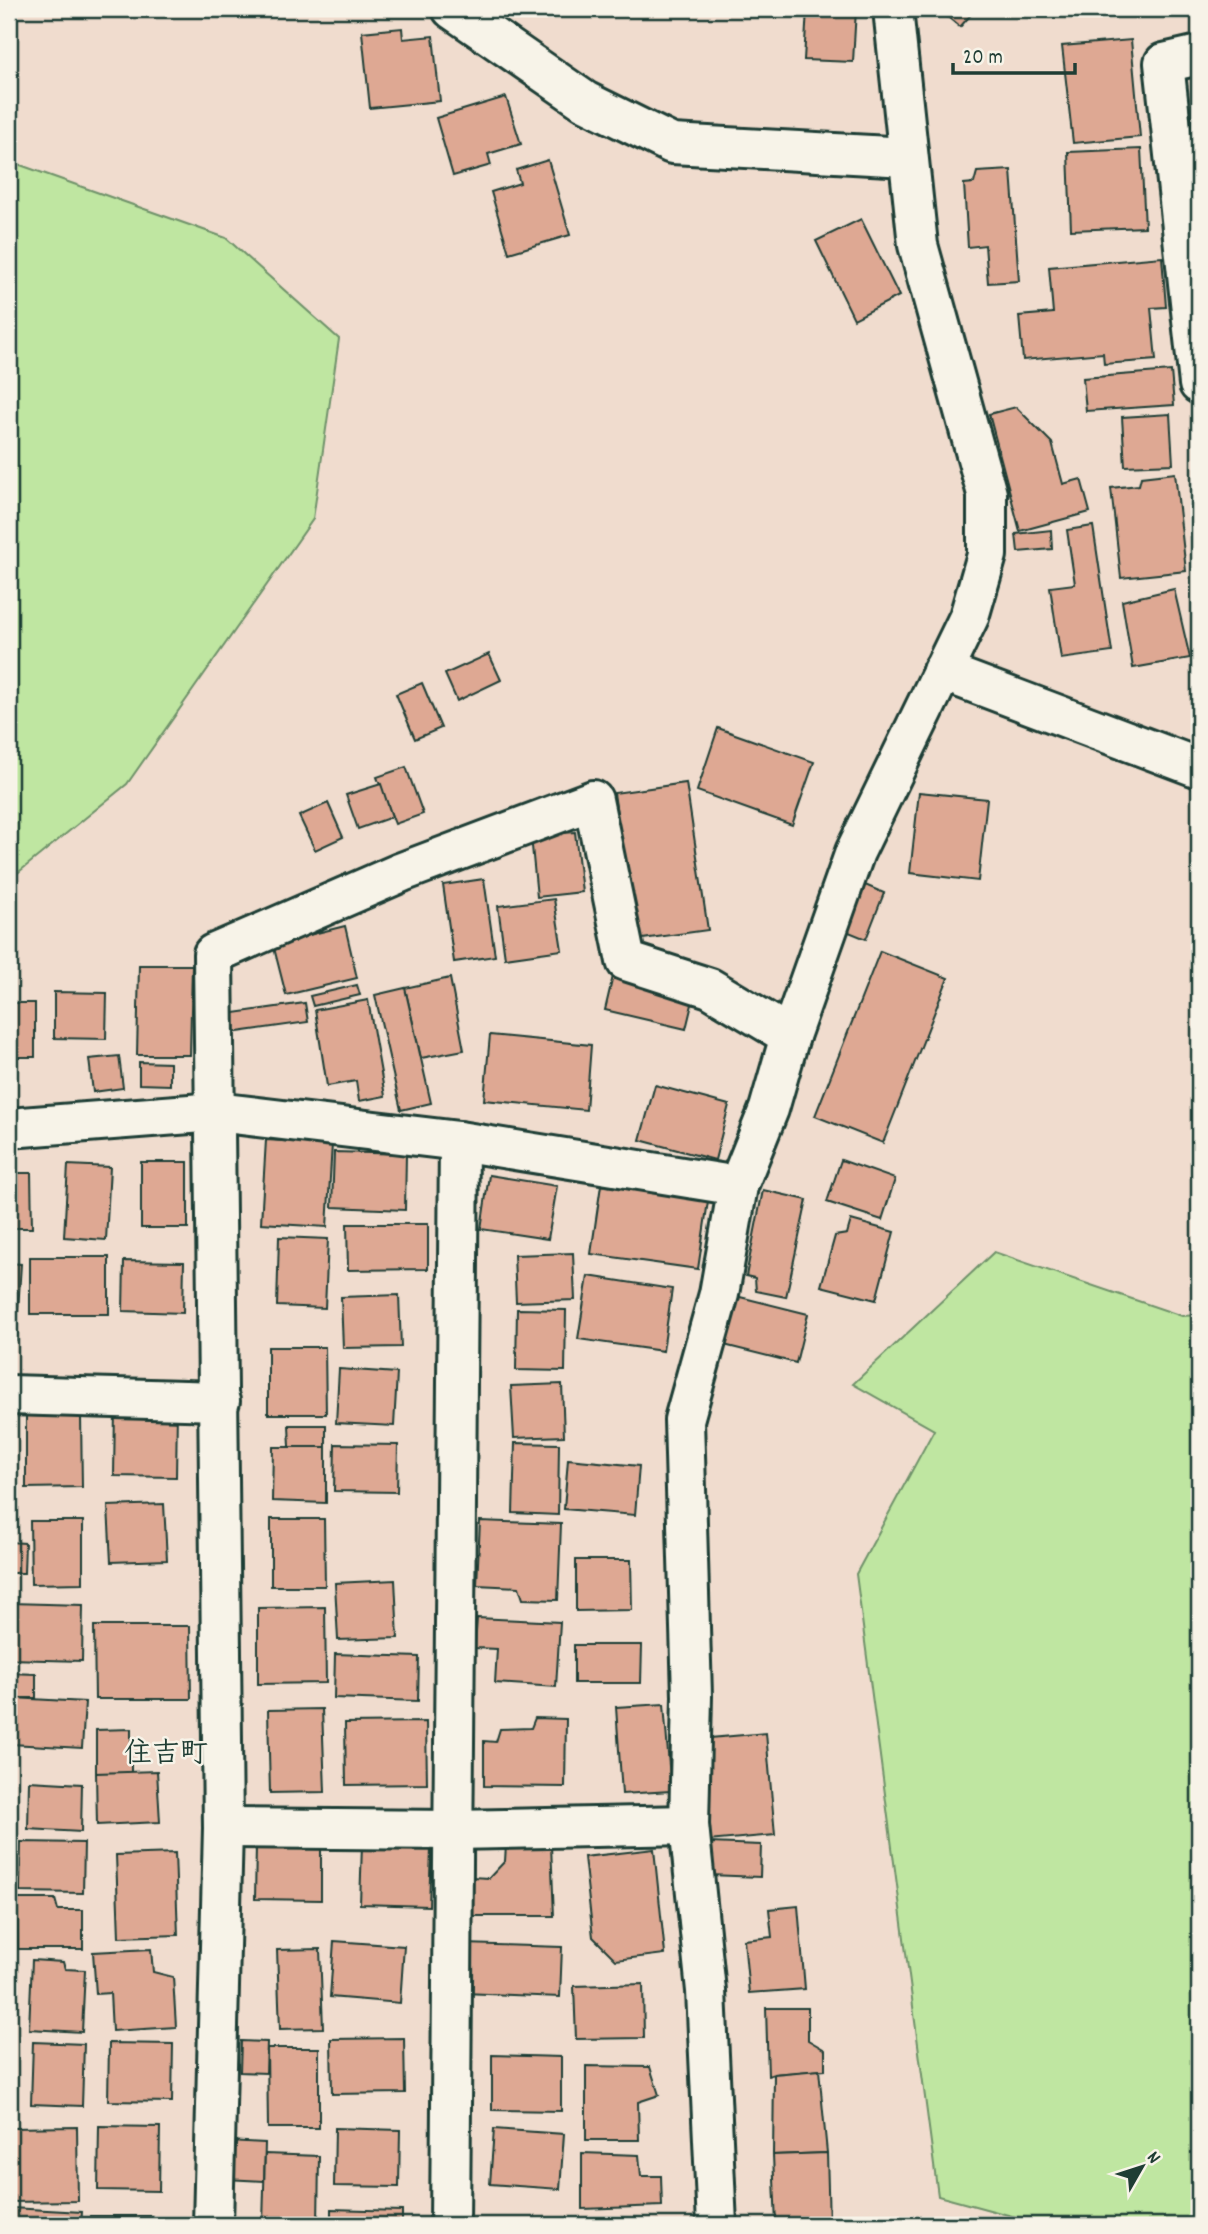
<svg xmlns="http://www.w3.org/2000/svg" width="1208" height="2234" font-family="Dekko,'Klee One',sans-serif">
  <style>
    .green { fill: #bfe6a1; stroke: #6f926a; stroke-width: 2 }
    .building { fill: #dea893; stroke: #1f3d34; stroke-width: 2 }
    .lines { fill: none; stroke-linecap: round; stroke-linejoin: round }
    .street-casing { stroke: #1f3d34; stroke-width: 44 }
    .secondary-casing { stroke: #1f3d34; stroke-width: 44 }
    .street { stroke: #f7f3e8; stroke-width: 38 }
    .secondary { stroke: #f7f3e8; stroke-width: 38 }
    .labels { text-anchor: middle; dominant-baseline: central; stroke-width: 5; stroke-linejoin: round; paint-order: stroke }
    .quarter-label { font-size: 28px; font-weight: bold; fill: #1f3d34; stroke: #f7f3e8 }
  </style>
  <rect width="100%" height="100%" fill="#f0dcce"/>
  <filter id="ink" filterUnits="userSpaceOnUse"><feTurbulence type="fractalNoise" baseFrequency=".0143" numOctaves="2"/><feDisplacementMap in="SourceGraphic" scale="14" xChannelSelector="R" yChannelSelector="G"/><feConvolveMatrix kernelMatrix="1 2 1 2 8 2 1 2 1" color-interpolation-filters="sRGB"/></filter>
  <g filter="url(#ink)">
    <g class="green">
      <path d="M 9,161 L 226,238 L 339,339 L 313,519 L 127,784 L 9,880 Z"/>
      <path d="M 994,1252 L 1182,1316 L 1199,1315 L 1199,2225 L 1045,2225 L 938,2196 L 856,1574 L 934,1430 L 853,1384 Z"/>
    </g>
    <g class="building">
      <path d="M 807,9 L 856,9 L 853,62 L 804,60 Z"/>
      <path d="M 938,9 L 976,9 L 960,27 Z"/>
      <path d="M 402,28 L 403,39 L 433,36 L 440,101 L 370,108 L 362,32 Z"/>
      <path d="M 1131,40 L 1140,137 L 1073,143 L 1062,46 Z"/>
      <path d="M 506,97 L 521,144 L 488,154 L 491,165 L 453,176 L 436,118 Z"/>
      <path d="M 1141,149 L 1145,227 L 1071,230 L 1068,152 Z"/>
      <path d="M 548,160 L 570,235 L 509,253 L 491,192 L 520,183 L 516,170 Z"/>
      <path d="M 1011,170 L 1019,281 L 988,283 L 985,245 L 968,247 L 964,184 L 974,183 L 977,172 Z"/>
      <path d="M 861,219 L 899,296 L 854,319 L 816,241 Z"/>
      <path d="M 1162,257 L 1166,307 L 1151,308 L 1156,360 L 1104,364 L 1103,353 L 1023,360 L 1019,316 L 1053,313 L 1049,267 Z"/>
      <path d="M 1171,371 L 1174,405 L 1086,411 L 1083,378 Z"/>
      <path d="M 1016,407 L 1052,443 L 1063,484 L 1081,479 L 1090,512 L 1020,531 L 989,414 Z"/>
      <path d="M 1170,414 L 1173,464 L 1125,466 L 1122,417 Z"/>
      <path d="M 1175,473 L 1186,571 L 1121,578 L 1111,488 L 1139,485 L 1141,477 Z"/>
      <path d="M 1093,526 L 1112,652 L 1061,659 L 1050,587 L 1075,584 L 1067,530 Z"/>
      <path d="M 1051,530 L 1052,549 L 1018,552 L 1016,534 Z"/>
      <path d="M 1174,589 L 1190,658 L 1133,668 L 1122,601 Z"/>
      <path d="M 489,654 L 501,680 L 457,701 L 445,674 Z"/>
      <path d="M 422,683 L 441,728 L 415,739 L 396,694 Z"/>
      <path d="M 718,728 L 814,762 L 792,825 L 697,791 Z"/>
      <path d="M 406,767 L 423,814 L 395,824 L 377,777 Z"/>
      <path d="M 686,783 L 708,930 L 635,940 L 614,793 Z"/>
      <path d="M 381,784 L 392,817 L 358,829 L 346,795 Z"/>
      <path d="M 919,792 L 987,799 L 978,881 L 910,873 Z"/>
      <path d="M 328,803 L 343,837 L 315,850 L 299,816 Z"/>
      <path d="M 575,832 L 582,892 L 537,897 L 531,836 Z"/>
      <path d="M 484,879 L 495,956 L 454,962 L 443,885 Z"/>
      <path d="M 858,882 L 884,893 L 866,939 L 839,928 Z"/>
      <path d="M 554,899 L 562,950 L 505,958 L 498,906 Z"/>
      <path d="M 345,926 L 357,978 L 286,995 L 273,944 Z"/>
      <path d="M 880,951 L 948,978 L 883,1143 L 815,1116 Z"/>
      <path d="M 139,965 L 192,965 L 190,1055 L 137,1055 Z"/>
      <path d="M 613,976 L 694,996 L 686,1029 L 605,1010 Z"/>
      <path d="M 450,978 L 464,1050 L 421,1058 L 405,988 Z"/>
      <path d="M 357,985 L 360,995 L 313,1006 L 310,996 Z"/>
      <path d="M 405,988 L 431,1103 L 401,1110 L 375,995 Z"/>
      <path d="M 54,992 L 107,993 L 106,1039 L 54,1038 Z"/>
      <path d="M 368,1000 L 385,1096 L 359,1101 L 356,1081 L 327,1086 L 315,1010 Z"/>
      <rect x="9" y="1003" width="26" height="54"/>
      <path d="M 305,1003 L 308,1022 L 230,1033 L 227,1014 Z"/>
      <path d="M 490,1035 L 591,1045 L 586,1110 L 484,1100 Z"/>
      <path d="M 119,1056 L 123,1088 L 93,1092 L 89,1059 Z"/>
      <path d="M 139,1062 L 170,1063 L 170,1085 L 139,1084 Z"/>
      <path d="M 655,1085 L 729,1105 L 715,1160 L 640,1140 Z"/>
      <path d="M 266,1140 L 332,1144 L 327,1227 L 261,1223 Z"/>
      <path d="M 334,1152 L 406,1154 L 405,1210 L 332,1207 Z"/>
      <path d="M 841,1160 L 895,1179 L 882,1220 L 827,1202 Z"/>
      <rect x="141" y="1162" width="47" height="66"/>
      <path d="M 68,1165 L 110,1167 L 106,1240 L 64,1237 Z"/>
      <path d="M 9,1173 L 31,1173 L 32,1228 L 9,1228 Z"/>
      <path d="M 489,1175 L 557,1186 L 548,1239 L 481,1229 Z"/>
      <path d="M 601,1185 L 708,1201 L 698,1269 L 591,1254 Z"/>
      <path d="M 763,1190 L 807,1200 L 786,1297 L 756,1291 L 755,1278 L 746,1276 Z"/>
      <path d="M 851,1220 L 894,1232 L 876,1300 L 821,1286 L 835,1236 L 847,1234 Z"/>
      <path d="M 347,1224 L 428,1224 L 428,1269 L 348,1270 Z"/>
      <path d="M 279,1237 L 328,1239 L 325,1308 L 277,1306 Z"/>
      <path d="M 573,1253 L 575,1300 L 516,1302 L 514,1255 Z"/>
      <rect x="30" y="1257" width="79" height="57"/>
      <path d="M 124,1261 L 184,1262 L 183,1313 L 123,1311 Z"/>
      <path d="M 9,1263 L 21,1264 L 16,1340 L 9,1339 Z"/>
      <path d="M 588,1276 L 672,1289 L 663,1351 L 578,1339 Z"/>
      <path d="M 399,1295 L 401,1347 L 343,1348 L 341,1297 Z"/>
      <path d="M 736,1296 L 808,1314 L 796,1363 L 724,1345 Z"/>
      <path d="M 517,1309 L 566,1310 L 565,1371 L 516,1370 Z"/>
      <path d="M 268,1347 L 325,1347 L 326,1414 L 268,1414 Z"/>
      <path d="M 339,1369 L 397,1373 L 394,1426 L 336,1423 Z"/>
      <path d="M 562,1384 L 564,1436 L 514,1438 L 511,1386 Z"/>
      <path d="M 115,1408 L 177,1409 L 176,1477 L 114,1476 Z"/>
      <path d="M 26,1416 L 81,1416 L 82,1487 L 26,1488 Z"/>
      <path d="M 289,1425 L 326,1425 L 326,1447 L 290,1447 Z"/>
      <path d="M 515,1443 L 559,1444 L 558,1515 L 513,1513 Z"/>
      <path d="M 335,1444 L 398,1445 L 397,1492 L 334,1491 Z"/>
      <path d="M 273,1447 L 326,1447 L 326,1503 L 272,1501 Z"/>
      <path d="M 568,1459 L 639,1466 L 635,1515 L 564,1509 Z"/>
      <path d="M 164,1504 L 167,1560 L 111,1562 L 108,1506 Z"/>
      <path d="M 271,1519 L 324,1519 L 325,1586 L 271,1586 Z"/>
      <path d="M 30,1521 L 83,1521 L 83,1583 L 31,1584 Z"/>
      <path d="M 480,1521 L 561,1524 L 558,1600 L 523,1599 L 519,1587 L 477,1585 Z"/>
      <path d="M 9,1542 L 25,1543 L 24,1573 L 9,1573 Z"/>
      <path d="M 576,1560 L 631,1560 L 632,1610 L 576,1611 Z"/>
      <path d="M 395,1580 L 398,1638 L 338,1640 L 335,1583 Z"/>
      <path d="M 10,1603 L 83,1605 L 82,1661 L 9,1659 Z"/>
      <path d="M 325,1607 L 326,1683 L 258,1684 L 258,1608 Z"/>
      <path d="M 477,1618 L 560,1622 L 556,1687 L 495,1683 L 497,1649 L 475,1648 Z"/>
      <path d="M 94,1626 L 190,1626 L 191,1699 L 95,1699 Z"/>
      <path d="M 574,1645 L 642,1645 L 641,1683 L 574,1683 Z"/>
      <path d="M 335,1654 L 419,1657 L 418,1701 L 334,1698 Z"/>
      <path d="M 9,1673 L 36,1674 L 36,1698 L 9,1698 Z"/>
      <path d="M 13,1698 L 85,1702 L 82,1748 L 11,1744 Z"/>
      <path d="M 664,1704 L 671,1791 L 622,1794 L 616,1707 Z"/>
      <path d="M 322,1709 L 325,1792 L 270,1793 L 268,1710 Z"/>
      <path d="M 535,1718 L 566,1719 L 565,1787 L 484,1786 L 484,1741 L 496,1742 L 500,1729 L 531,1728 Z"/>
      <path d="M 426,1722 L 427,1784 L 346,1785 L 345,1723 Z"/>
      <path d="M 131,1729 L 131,1773 L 96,1773 L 96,1730 Z"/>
      <path d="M 766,1733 L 775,1835 L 708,1841 L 699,1739 Z"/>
      <path d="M 157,1771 L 160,1822 L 97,1825 L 96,1773 Z"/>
      <path d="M 29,1781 L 82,1784 L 81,1832 L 28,1829 Z"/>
      <path d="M 21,1842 L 84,1843 L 83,1893 L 20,1892 Z"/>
      <path d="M 709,1843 L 761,1845 L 760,1877 L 709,1875 Z"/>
      <path d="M 362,1845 L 431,1848 L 429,1906 L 360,1904 Z"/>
      <path d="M 506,1845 L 551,1845 L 554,1916 L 472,1916 L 472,1877 L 489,1878 L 505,1861 Z"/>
      <path d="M 256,1846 L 321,1847 L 321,1900 L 255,1899 Z"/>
      <path d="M 654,1849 L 665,1954 L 616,1960 L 593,1937 L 584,1857 Z"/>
      <path d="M 175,1853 L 178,1935 L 119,1937 L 116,1855 Z"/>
      <path d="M 17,1899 L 55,1899 L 58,1910 L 83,1910 L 83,1949 L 18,1949 Z"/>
      <path d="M 798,1906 L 805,1989 L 749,1993 L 744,1940 L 772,1937 L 769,1909 Z"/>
      <path d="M 334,1941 L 404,1946 L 400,2003 L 330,1997 Z"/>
      <path d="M 465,1944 L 562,1947 L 560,1997 L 464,1993 Z"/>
      <path d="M 151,1949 L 153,1972 L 173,1977 L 176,2027 L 112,2031 L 110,1993 L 96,1994 L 93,1952 Z"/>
      <path d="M 320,1949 L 323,2028 L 280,2029 L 277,1950 Z"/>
      <path d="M 32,1960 L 63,1962 L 65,1969 L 85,1970 L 82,2032 L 29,2029 Z"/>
      <path d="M 643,1984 L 644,2038 L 576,2039 L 574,1986 Z"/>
      <path d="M 766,2008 L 808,2008 L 808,2040 L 825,2050 L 825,2070 L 774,2074 L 768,2076 Z"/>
      <path d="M 404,2038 L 405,2093 L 332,2094 L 331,2039 Z"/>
      <path d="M 241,2041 L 267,2042 L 266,2073 L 240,2072 Z"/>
      <path d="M 33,2042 L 84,2044 L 82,2106 L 31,2104 Z"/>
      <path d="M 109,2043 L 173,2044 L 172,2102 L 108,2101 Z"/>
      <path d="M 267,2048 L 319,2048 L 319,2128 L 268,2128 Z"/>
      <path d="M 492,2055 L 561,2057 L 561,2111 L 492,2110 Z"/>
      <path d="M 586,2066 L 650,2067 L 659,2095 L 638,2102 L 639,2140 L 586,2140 Z"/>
      <path d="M 819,2070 L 827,2153 L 773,2155 L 774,2074 Z"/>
      <path d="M 99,2126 L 160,2127 L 159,2191 L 98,2190 Z"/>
      <path d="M 77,2127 L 78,2201 L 9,2202 L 9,2128 Z"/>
      <path d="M 335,2128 L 400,2130 L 399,2187 L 334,2186 Z"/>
      <path d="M 494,2129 L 564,2134 L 560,2189 L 490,2184 Z"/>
      <path d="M 228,2141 L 265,2143 L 264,2181 L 226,2179 Z"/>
      <path d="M 582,2153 L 639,2155 L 641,2176 L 661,2176 L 662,2206 L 582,2209 Z"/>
      <path d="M 827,2153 L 829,2225 L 776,2225 L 773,2155 Z"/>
      <path d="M 265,2154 L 319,2156 L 318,2225 L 263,2224 Z"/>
      <path d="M 11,2208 L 82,2212 L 81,2225 L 10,2225 Z"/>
      <path d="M 331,2209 L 402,2211 L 402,2225 L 331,2225 Z"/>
      <rect x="91" y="2216" width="62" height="9"/>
    </g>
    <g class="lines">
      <defs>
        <g id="street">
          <path d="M 452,9 L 585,101 L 672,144 L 907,157"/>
          <path d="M 1199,55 L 1164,63 L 1199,384"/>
          <path d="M 942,671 L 1199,768"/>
          <path d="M 9,1128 L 216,1112 L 459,1141 L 738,1186"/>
          <path d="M 9,1395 L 220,1401"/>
          <path d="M 223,1828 L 454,1830 L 689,1825"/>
          <path d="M 213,2225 L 223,1828 L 213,954 L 402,872 L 593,800 L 626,961 L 710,988 L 790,1036"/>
          <path d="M 450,2225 L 459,1141"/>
        </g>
        <path id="secondary" d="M 717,2225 L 706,1991 L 689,1825 L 692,1696 L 684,1420 L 719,1294 L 738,1186 L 769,1109 L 790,1036 L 855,852 L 969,617 L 987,555 L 987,494 L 918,245 L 893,9"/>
      </defs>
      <use href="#street" class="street-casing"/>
      <use href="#secondary" class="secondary-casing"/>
      <use href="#street" class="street"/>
      <use href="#secondary" class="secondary"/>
    </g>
  </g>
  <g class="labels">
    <g class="quarter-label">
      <text x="166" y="1756">住吉町</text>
    </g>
  </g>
  <rect width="1208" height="2234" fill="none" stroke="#f7f3e8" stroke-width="35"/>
  <rect x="18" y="18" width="1173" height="2199" fill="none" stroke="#1f3d34" stroke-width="2.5" filter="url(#ink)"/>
  <g transform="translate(1142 2167) rotate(51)" stroke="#f7f3e8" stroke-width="5" paint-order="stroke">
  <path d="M0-5L12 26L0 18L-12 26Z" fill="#1f3d34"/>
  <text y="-10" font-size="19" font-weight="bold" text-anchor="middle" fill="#1f3d34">N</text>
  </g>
  <path d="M953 63v10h122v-10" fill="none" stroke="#1f3d34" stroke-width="3.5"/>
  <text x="963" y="63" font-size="21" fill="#1f3d34" stroke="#f7f3e8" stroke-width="5" paint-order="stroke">20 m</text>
</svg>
